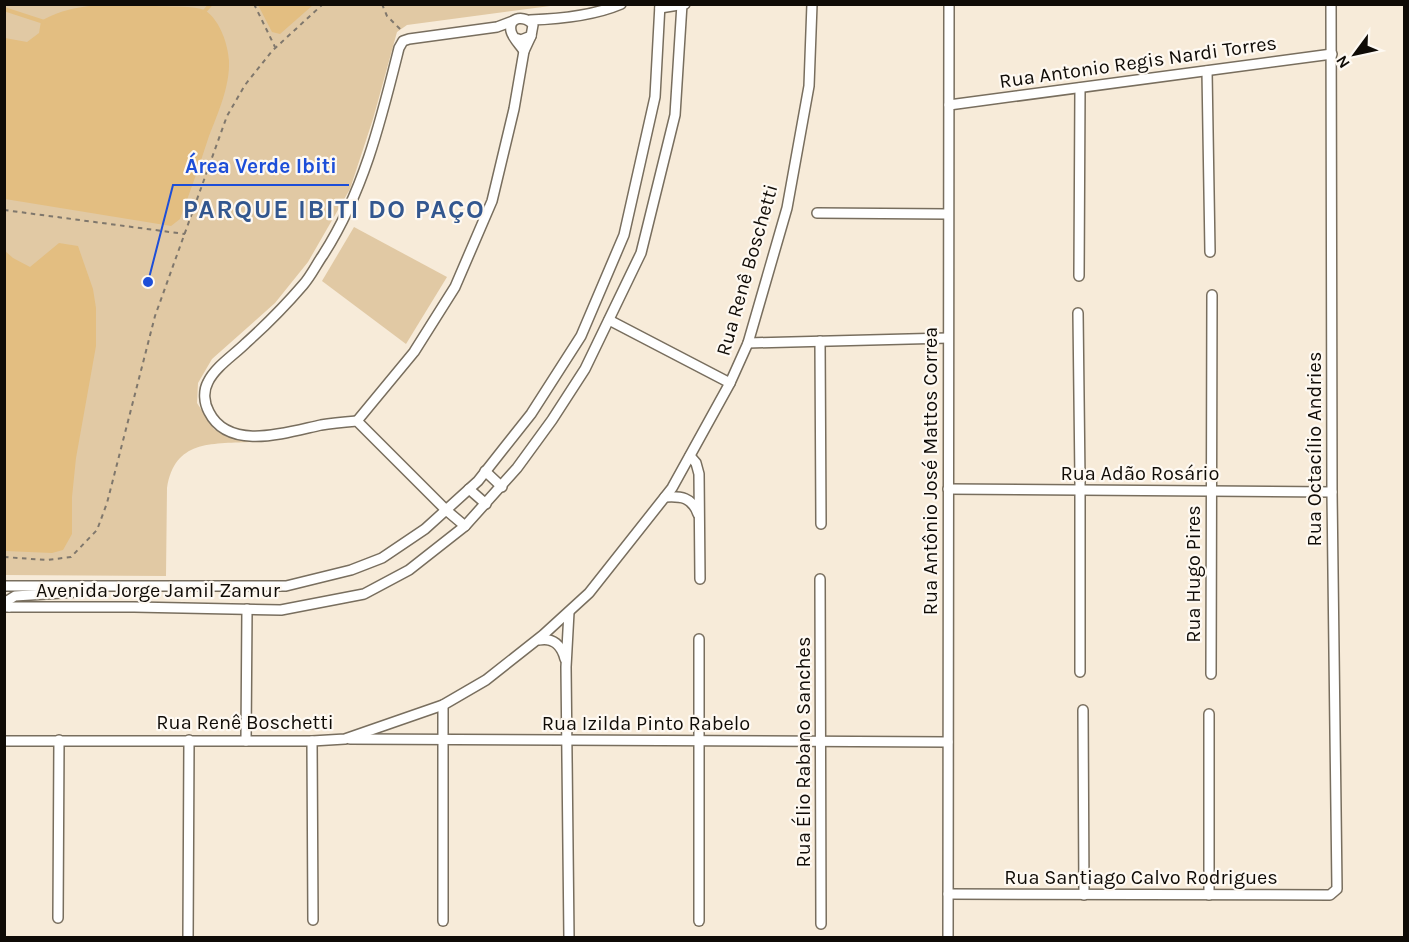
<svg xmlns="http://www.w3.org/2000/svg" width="1409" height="942" font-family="Karla,sans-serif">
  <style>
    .green { fill: #e1c9a4 }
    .water { fill: #e3be81 }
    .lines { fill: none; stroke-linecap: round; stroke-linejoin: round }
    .stream { stroke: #e3be81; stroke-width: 4 }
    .street-casing { stroke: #786e5e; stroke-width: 12 }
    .path { stroke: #7f776c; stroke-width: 2; stroke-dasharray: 4.5 4.5; stroke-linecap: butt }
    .street { stroke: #fff; stroke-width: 9 }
    .labels { text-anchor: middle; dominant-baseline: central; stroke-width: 4.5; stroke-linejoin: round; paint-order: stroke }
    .street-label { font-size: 20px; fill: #0f0b06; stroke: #fef9f2 }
    .district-label { font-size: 26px; font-weight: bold; letter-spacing: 1.5px; fill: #33578f; stroke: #fef9f2 }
    .leader { fill: none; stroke: #1d4ed8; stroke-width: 2 }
    .callout-dot { fill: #1d4ed8; stroke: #fef9f2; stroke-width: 2 }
    .callout-label { font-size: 21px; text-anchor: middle; font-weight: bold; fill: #1d4ed8; stroke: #fef9f2; stroke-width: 4.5; stroke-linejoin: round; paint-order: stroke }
  </style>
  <rect width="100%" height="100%" fill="#f7ebd9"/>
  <g class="green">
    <path d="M 5,5 L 558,5 L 407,25 L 397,32 L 373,119 L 350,189 L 308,262 L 275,303 L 212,359 L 198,383 L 197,403 L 214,429 L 227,437 L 250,442 C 210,444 175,440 167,488 L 166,576 L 5,575 Z"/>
    <path d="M 354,227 L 447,277 L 406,344 L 322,281 Z"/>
  </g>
  <g class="water">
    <path d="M 133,4 C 150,8 195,4 206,11 C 220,21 228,44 229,61 C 230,86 218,113 209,136 C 200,164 190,192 180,219 L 171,226 L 5,199 L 5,38 L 27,42 L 39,33 L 41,21 C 68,5 102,4 133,4 Z"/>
    <path d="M 258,5 L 313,5 L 280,34 L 272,32 Z"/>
    <path d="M 59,243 L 78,246 L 93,289 L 96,308 L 96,346 L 76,458 L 72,497 L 72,534 L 63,550 L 52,553 L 5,551 L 5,251 L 13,258 L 30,267 Z"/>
  </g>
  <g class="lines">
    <g class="stream">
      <path d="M 4,9 L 44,22"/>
      <path d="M 203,13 L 211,4"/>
    </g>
    <defs>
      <g id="street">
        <path d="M 660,8 L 685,4"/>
        <path d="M 530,20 C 559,19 593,16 621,4"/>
        <path d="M 515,38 L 521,40 L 531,36 L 533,25 C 526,15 508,16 511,31 C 512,37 520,45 524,51"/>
        <path d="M 1207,71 L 1210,252"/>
        <path d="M 949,105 L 1332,54"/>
        <path d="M 817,213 L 948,214"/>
        <path d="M 1079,276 L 1080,88"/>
        <path d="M 1078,313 L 1080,480 L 1080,672"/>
        <path d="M 609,320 L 730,383"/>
        <path d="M 820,341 L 821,524"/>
        <path d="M 748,343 L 948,338"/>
        <path d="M 357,421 L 414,352 L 455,287 L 492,201 L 514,109 L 524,51 L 531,36"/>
        <path d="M 690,456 L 696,463 L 699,474 L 700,579"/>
        <path d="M 485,471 L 502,487"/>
        <path d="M 469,489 L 486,504"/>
        <path d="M 948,489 L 1332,492"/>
        <path d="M 665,497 C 681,496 692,497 698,514"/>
        <path d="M 465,526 L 446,510 L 357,421 C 345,422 333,423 321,425 C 288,432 229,452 209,412 C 204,403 203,391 208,382 C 215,367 234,355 246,343 C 266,325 285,306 303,285 C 311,276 316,265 323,255 C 364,191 381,120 399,48 L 403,41 L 409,39 L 497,27 L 513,21"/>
        <path d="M 820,579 L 821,924"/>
        <path d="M 4,586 L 286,586 L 351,570 L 382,558 L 425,529 L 478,481 L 504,448 L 531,414 L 581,336 L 624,235 L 655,97 L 660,4"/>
        <path d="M 4,607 L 134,607 L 281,610 L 364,594 L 409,570 L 465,526 L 517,468 L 552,420 L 585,369 L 641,253 L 675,115 L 682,4"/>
        <path d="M 9,607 L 7,601 L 15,596 L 77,592"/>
        <path d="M 539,640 C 553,637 562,646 565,659"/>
        <path d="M 1211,674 L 1212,295"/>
        <path d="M 443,705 L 443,921"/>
        <path d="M 1083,710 L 1084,895"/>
        <path d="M 1209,714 L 1209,895"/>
        <path d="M 350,739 L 948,742"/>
        <path d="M 4,741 L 312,741 L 345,739 L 443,705 L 486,680 L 543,635 L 589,593 L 672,488 L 730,383 L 748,343 L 787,208 L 809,86 L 812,4"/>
        <path d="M 246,741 L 247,609"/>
        <path d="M 312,741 L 313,920"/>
        <path d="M 948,894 L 1330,895 L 1337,889 L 1332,492 L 1331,4"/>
        <path d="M 58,918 L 59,740"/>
        <path d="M 699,921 L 699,639"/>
        <path d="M 188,938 L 189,740"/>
        <path d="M 569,938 L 566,667 L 569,612"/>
        <path d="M 948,938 L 949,4"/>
      </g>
    </defs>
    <use href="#street" class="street-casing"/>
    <g class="path">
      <path d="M 254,4 L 275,47"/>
      <path d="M 382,4 L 387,16 L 401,30"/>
      <path d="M 4,210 L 185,234"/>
      <path d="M 4,557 L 47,560 L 71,557 L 97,530 L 107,503 L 155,316 L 227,116 L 245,85 L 272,51 L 323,4"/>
    </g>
    <use href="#street" class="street"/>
  </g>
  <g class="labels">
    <g class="street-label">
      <text transform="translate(1138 62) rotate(-8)">Rua Antonio Regis Nardi Torres</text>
      <text transform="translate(747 270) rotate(-74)">Rua Renê Boschetti</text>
      <text transform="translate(1314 449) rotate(-90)">Rua Octacílio Andries</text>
      <text transform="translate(930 471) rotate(-90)">Rua Antônio José Mattos Correa</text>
      <text x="1140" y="473">Rua Adão Rosário</text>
      <text transform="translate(1193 574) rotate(-90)">Rua Hugo Pires</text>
      <text x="158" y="590">Avenida Jorge Jamil Zamur</text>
      <text x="245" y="722">Rua Renê Boschetti</text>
      <text x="646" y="723">Rua Izilda Pinto Rabelo</text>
      <text transform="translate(803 752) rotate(-90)">Rua Élio Rabano Sanches</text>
      <text x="1141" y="877">Rua Santiago Calvo Rodrigues</text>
    </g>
    <g class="district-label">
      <text x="334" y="209">PARQUE IBITI DO PAÇO</text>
    </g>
  </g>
  <path class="leader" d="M148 282L173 185H349"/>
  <circle class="callout-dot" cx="148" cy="282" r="6"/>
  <g class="callout-label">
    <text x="261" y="173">Área Verde Ibiti</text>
  </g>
  <rect width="1409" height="942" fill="none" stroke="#0f0b06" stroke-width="12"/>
  <g transform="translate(1355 54) rotate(237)" stroke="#fef9f2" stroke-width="4.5" paint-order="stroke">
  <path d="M0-4.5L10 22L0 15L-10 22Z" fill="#0f0b06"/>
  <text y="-9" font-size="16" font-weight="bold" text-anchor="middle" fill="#0f0b06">N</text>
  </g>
</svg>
